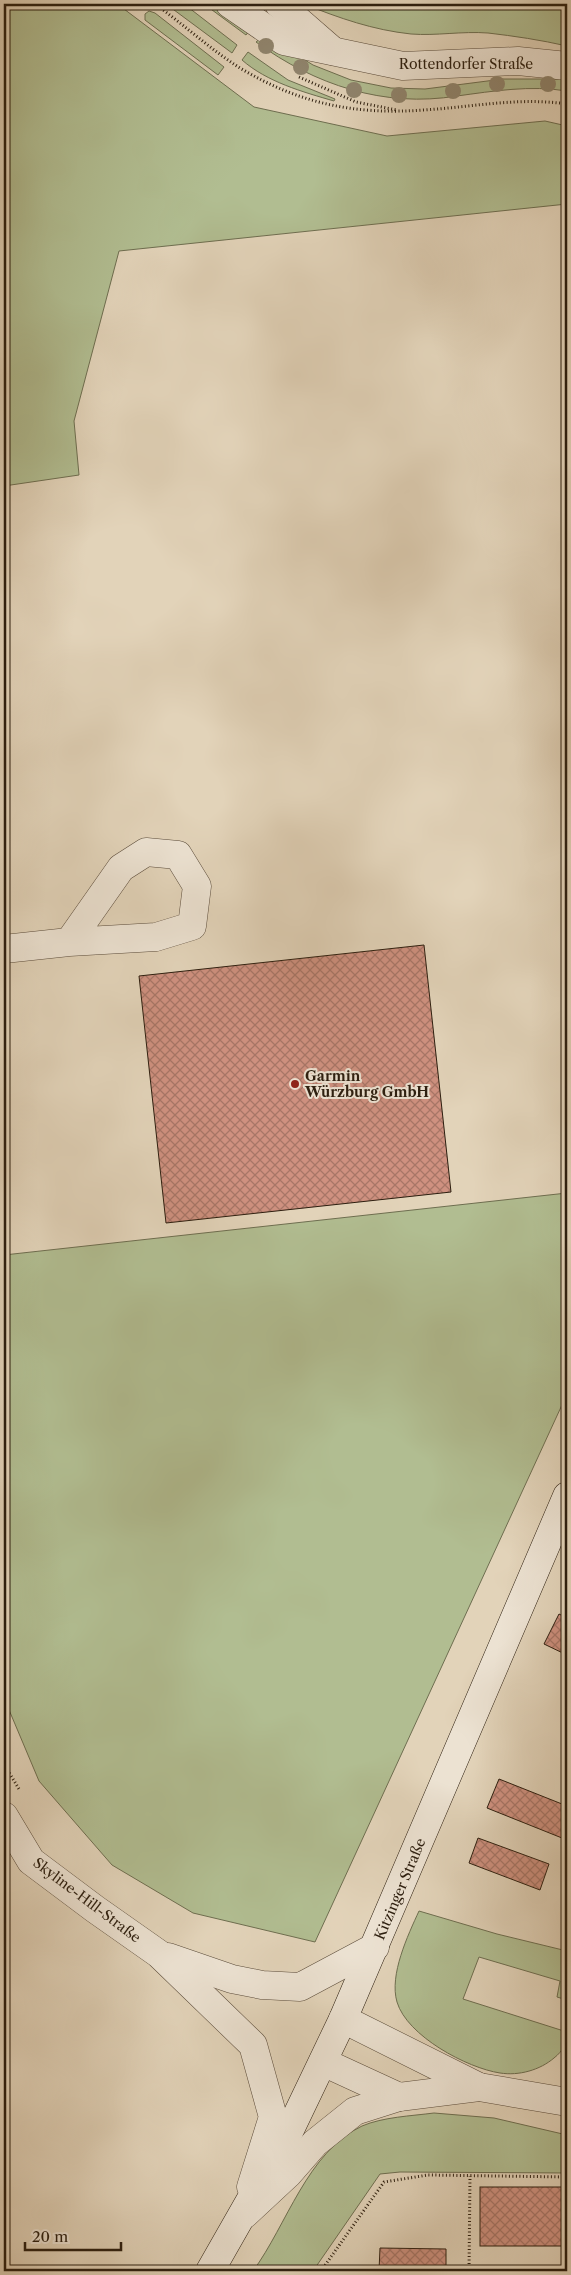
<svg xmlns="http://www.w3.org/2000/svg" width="571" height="2275" font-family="'Libre Caslon Text',serif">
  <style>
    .grass { fill: #b1bd91; stroke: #6e6e50 }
    .building { fill: url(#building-cross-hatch); stroke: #2c1e0f }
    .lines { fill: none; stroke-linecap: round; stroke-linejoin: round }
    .street-casing { stroke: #5a4b3a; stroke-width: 29 }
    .secondary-casing { stroke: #2c1e0f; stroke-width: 29 }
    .path { stroke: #2c1e0f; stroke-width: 3; stroke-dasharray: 1 2.5; stroke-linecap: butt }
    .street { stroke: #ece2d2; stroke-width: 28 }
    .secondary { stroke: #ece2d2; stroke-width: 28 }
    .tree { fill: #90856e }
    .poi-dot { fill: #8f2418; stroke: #ece2d2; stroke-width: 2 }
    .labels { text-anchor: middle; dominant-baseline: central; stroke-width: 4; stroke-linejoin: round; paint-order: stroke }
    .street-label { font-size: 14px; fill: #2c1e0f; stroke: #ece2d2 }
    .poi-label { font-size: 14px; font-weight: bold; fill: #2c1e0f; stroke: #ece2d2; text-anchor: start }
  </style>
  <defs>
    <pattern id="building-cross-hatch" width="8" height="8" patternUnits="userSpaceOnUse" patternTransform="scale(1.25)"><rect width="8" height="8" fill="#cf9180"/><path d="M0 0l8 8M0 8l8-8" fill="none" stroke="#a87667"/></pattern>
  </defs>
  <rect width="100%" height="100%" fill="#e2d3b9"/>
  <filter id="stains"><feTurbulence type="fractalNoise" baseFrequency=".004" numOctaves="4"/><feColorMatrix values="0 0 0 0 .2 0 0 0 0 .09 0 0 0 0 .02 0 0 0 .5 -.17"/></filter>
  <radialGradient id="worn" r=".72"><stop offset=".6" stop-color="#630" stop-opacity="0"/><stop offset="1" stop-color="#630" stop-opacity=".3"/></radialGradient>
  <g class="grass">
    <path d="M 4,4 L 107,4 L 124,9 L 254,107 L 387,136 L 545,121 L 567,126 L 567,204 L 119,251 L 74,421 L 79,475 L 4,486 Z"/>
    <path d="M 166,4 L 184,4 L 237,45 L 232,53 Z"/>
    <path d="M 204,4 L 221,4 L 252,27 L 246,35 Z"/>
    <path d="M 304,4 L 567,4 L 567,46 C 541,40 514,36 488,33 C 462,31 436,36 411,34 C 373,30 339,18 304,4 Z"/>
    <path d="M 149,11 L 155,13 L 224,67 L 218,75 L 145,20 L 145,14 Z"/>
    <path d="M 265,35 L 313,65 L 351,80 L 391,88 L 425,89 L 503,79 L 567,79 L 567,91 C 530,85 494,91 457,96 C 384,108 315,85 256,42 Z"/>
    <path d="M 248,52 L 288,80 L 335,99 L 334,101 C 303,92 267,82 242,60 Z"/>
    <path d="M 567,1193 L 567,1394 L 315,1942 L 193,1913 L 112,1865 L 39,1781 L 4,1698 L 4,1255 Z"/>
    <path d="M 419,1911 L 497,1934 L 567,1951 L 567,2000 L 557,1997 L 560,1981 L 479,1957 L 463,1999 L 567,2032 C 567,2043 563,2051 554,2058 C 540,2070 519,2076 500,2073 C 467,2068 407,2036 397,2002 C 389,1975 408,1935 419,1911 Z"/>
    <path d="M 434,2113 L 494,2118 L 567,2135 L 567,2173 L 400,2172 L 380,2174 L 313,2271 L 253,2271 C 287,2225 307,2152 362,2126 C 383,2117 411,2116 434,2113 Z"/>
  </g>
  <g class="building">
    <path d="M 424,945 L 451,1192 L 166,1223 L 139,976 Z"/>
    <path d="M 559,1614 L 567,1618 L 567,1655 L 544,1644 Z"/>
    <path d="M 499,1779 L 567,1806 L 567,1840 L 487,1808 Z"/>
    <path d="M 478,1838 L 549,1864 L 540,1890 L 469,1863 Z"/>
    <rect x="480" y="2187" width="87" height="59"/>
    <path d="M 380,2248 L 446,2249 L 446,2271 L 379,2271 Z"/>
  </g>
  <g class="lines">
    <defs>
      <g id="street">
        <path d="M 230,4 L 284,41 L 403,66 L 518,61 L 567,66"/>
        <path d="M 279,4 L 333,51"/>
        <path d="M 4,949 L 69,942 L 156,937 L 192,926 L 197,886 L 178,855 L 146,852 L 121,868 L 69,942"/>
        <path d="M 4,1816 L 31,1861 L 95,1909 L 159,1954 L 253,2045 L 273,2117 L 251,2187"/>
        <path d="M 168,1957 L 232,1979 L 262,1985 L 300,1987 L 375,1947"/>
        <path d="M 343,2019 L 479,2087"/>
        <path d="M 323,2062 L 399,2097"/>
        <path d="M 245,2214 L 288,2174 L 315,2143 L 355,2111 L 399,2097 L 479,2087 L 567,2102"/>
      </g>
      <path id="secondary" d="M 210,2271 L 287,2136 L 343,2019 L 567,1496"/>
    </defs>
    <use href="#street" class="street-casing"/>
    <use href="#secondary" class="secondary-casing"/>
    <g class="path">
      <path d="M 155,4 C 183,24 210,49 240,68 C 300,104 355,115 424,110 C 473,107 518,97 567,104"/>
      <path d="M 299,77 L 356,102 L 397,110"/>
      <path d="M 4,1764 L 19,1789"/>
      <path d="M 321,2271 L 384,2182 L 428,2175 L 567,2177"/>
      <path d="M 469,2271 L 470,2176"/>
    </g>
    <use href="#street" class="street"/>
    <use href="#secondary" class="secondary"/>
  </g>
  <g class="tree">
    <circle cx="266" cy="46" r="8"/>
    <circle cx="301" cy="67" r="8"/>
    <circle cx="497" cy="84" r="8"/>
    <circle cx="548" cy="84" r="8"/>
    <circle cx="354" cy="90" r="8"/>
    <circle cx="453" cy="91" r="8"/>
    <circle cx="399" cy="95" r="8"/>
  </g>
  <circle class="poi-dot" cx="295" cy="1084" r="5"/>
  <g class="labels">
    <g class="street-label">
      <text x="466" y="64">Rottendorfer Straße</text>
      <text transform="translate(400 1889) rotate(-67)">Kitzinger Straße</text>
      <text transform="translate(87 1900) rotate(37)">Skyline-Hill-Straße</text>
    </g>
    <g class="poi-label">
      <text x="305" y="1076">Garmin<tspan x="305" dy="16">Würzburg GmbH</tspan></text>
    </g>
  </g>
  <rect width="571" height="2275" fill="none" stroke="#e2d3b9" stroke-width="20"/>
  <rect x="5" y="5" width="561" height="2265" fill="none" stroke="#2c1e0f" stroke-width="2.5"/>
  <rect x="10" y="10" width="551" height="2255" fill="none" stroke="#2c1e0f"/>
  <path d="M25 2242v8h96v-8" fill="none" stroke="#2c1e0f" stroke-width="2.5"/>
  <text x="32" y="2242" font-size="15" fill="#2c1e0f" stroke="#ece2d2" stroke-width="4" paint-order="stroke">20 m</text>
  <rect width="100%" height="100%" filter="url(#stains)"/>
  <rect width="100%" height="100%" fill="url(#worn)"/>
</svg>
